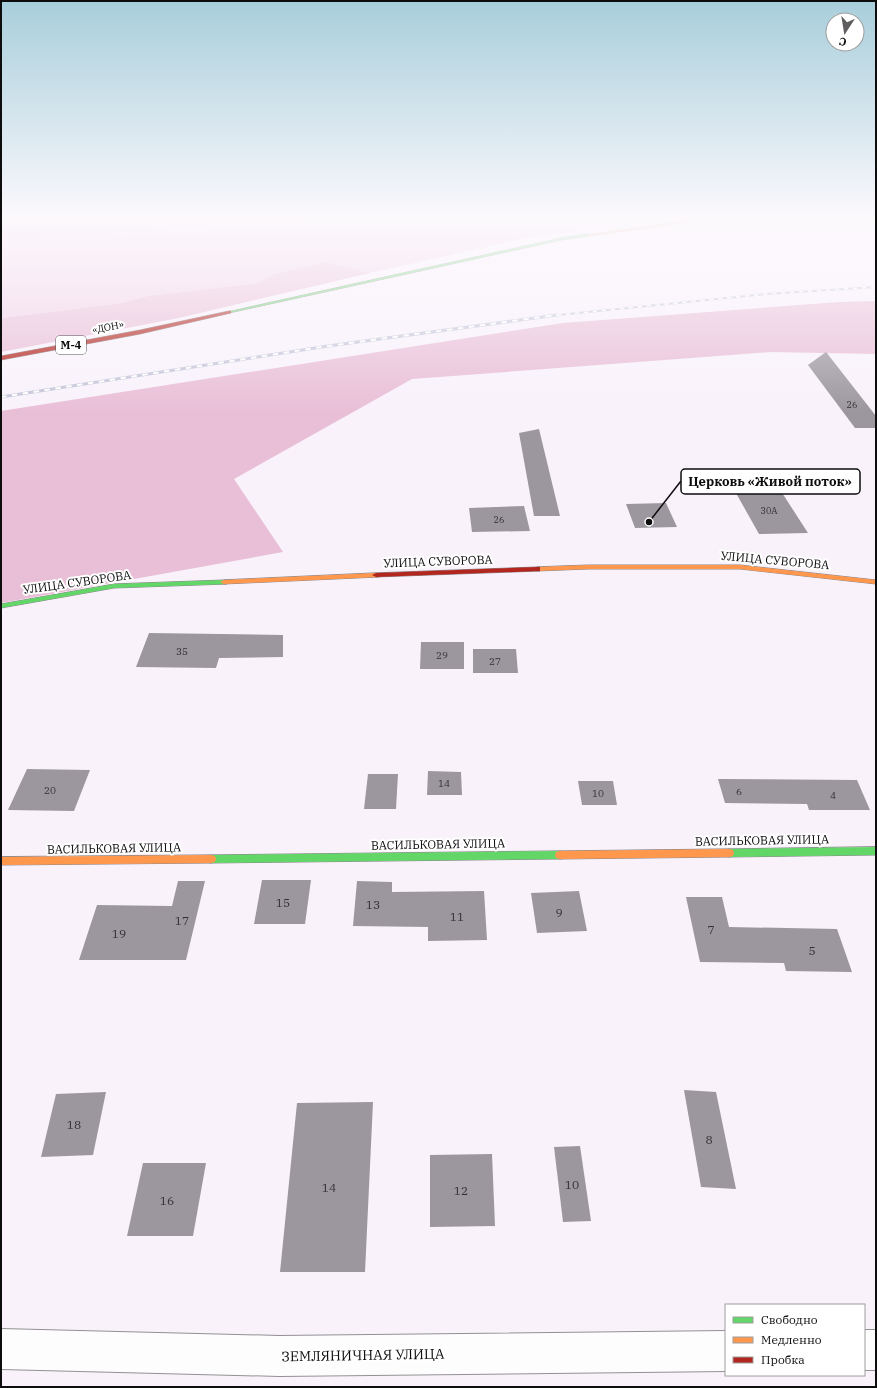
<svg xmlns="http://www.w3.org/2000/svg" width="877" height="1388" font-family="'IBM Plex Serif',serif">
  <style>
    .green { fill: #f1d1e6 }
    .forest { fill: #e9bfd7 }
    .building { fill: #9c979e }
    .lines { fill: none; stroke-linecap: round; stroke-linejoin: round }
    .street-casing { stroke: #939094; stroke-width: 2 }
    .fast-casing { stroke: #8a878b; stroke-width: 1 }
    .slow-casing { stroke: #8a878b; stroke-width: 1 }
    .jam-casing { stroke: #8a878b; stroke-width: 1 }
    .street { fill: #fefdfe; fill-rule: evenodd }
    .fast { fill: #63d668; fill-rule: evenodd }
    .slow { fill: #ff974d; fill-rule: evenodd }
    .jam { fill: #b3261e; fill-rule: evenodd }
    .rail-far1-casing { stroke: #c4c6d8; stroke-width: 2 }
    .rail-casing { stroke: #c4c6d8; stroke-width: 3 }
    .rail-far1 { stroke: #fff; stroke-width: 1.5; stroke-dasharray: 4.5; stroke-linecap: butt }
    .rail { stroke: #fff; stroke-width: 2; stroke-dasharray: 5.5; stroke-linecap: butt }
    .labels { text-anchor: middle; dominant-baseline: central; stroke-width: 4; stroke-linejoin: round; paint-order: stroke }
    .far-number-label { font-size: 9px; fill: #313031 }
    .far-street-label { font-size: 10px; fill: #0d0d0d; stroke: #fff }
    .number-label { font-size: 10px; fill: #313031 }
    .shield { fill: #fff; stroke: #565656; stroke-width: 1 }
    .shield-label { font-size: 11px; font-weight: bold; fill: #0d0d0d }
    .street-label { font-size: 12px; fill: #0d0d0d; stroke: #fff }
    .near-number-label { font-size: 12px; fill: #313031 }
    .near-street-label { font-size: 14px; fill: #0d0d0d; stroke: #fff }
    .leader { fill: none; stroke: #0d0d0d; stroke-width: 1.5 }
    .callout-dot { fill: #0d0d0d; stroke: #fff; stroke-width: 1.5 }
    .callout { fill: #fff; stroke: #0d0d0d; stroke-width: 1.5 }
    .callout-label { font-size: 13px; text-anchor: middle; font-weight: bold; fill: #0d0d0d }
  </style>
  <rect width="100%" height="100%" fill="#f9f2fb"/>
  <path class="green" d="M 279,218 L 678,218 L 526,238 L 370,273 L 326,262 L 274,274 L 258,283 L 148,296 L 122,303 L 67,310 L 1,318 L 1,240 L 277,223 Z"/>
  <g class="forest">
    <path d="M 1,218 L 351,218 L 1,240 Z"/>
    <path d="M 326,262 L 370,273 L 179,318 L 1,352 L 1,318 L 67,310 L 122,303 L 148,296 L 258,283 L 274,274 Z"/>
    <path d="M 876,301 L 876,354 L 771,352 L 412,379 L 234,479 L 283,552 L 1,603 L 1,411 L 563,323 L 839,302 Z"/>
  </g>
  <g class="building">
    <path d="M 826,352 L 876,416 L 876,428 L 855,428 L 808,365 Z"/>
    <path d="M 539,429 L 560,516 L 534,516 L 519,433 Z"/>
    <path d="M 777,485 L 808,533 L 759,534 L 732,486 Z"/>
    <path d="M 666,503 L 677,527 L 635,528 L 626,504 Z"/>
    <path d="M 524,506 L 530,531 L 472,532 L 469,508 Z"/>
    <path d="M 149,633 L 283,635 L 283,657 L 219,658 L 216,668 L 136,667 Z"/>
    <path d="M 421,642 L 464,642 L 464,669 L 420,669 Z"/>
    <path d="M 473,649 L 516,649 L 518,673 L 473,673 Z"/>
    <path d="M 27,769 L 90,770 L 74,811 L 8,810 Z"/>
    <path d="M 428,771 L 461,772 L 462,795 L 427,795 Z"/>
    <path d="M 368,774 L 398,774 L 396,809 L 364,809 Z"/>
    <path d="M 718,779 L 857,780 L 870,810 L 809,810 L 807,804 L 725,803 Z"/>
    <path d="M 578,781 L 613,781 L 617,805 L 582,805 Z"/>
    <path d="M 262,880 L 311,880 L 305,924 L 254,924 Z"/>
    <path d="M 178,881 L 205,881 L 186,960 L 79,960 L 97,905 L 172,906 Z"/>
    <path d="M 357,881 L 392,882 L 392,892 L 484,891 L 487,940 L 428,941 L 428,927 L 353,926 Z"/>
    <path d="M 579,891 L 587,931 L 537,933 L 531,893 Z"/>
    <path d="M 686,897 L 722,897 L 729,927 L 837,929 L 852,972 L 786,971 L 784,963 L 700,962 Z"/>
    <path d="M 684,1090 L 716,1092 L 736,1189 L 701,1187 Z"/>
    <path d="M 106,1092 L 93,1155 L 41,1157 L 56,1094 Z"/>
    <path d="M 373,1102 L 365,1272 L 280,1272 L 297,1103 Z"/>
    <path d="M 580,1146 L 591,1221 L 563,1222 L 554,1147 Z"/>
    <path d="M 492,1154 L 495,1226 L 430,1227 L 430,1155 Z"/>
    <path d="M 143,1163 L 206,1163 L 193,1236 L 127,1236 Z"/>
  </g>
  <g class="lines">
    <defs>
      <g id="street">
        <path d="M 1,1329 L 279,1336 L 726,1331 L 726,1371 L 279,1376 L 1,1369 Z"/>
        <rect x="864" y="1330" width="12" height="40"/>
      </g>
      <g id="fast">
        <path d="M 588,234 L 589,236 L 561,240 L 229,313 L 227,312 L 561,238 Z"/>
        <path d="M 224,580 L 227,580 L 228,582 L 227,584 L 114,588 L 1,608 L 1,604 L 114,584 Z"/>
        <path d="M 876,847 L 876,855 L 729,857 L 725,856 L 724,853 L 725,850 L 729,849 Z"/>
        <path d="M 560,851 L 564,852 L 565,855 L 564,858 L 560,859 L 211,863 L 207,862 L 206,859 L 207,856 L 211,855 Z"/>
      </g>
      <g id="slow">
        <path d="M 722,218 L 738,218 L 683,223 L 588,236 L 586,235 L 683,221 Z"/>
        <path d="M 588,565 L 740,565 L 876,580 L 876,584 L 740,569 L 588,569 L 537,571 L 533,569 L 537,567 Z"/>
        <path d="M 376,573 L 380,575 L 379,577 L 224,584 L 220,582 L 224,580 Z"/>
        <path d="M 729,849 L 733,850 L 734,853 L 733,856 L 729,857 L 560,859 L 556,858 L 555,855 L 556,852 L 560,851 Z"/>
        <path d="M 211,855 L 215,856 L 216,859 L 215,862 L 211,863 L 1,865 L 1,857 Z"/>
      </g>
      <g id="jam">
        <path d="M 229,311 L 231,311 L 231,313 L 140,334 L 1,360 L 1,356 L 140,330 Z"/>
        <path d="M 537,567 L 540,567 L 540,571 L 376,577 L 372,575 L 376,573 Z"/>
      </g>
    </defs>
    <use href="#street" class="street-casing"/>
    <use href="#fast" class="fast-casing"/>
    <use href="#slow" class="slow-casing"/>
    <use href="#jam" class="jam-casing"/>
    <use href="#street" class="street"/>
    <use href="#fast" class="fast"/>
    <use href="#slow" class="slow"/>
    <use href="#jam" class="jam"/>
    <defs>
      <path id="rail-far1" d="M 548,316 L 766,294 L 876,287"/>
      <path id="rail" d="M 1,397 L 328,346 L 557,315"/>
    </defs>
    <use href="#rail-far1" class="rail-far1-casing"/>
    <use href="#rail" class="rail-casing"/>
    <use href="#rail-far1" class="rail-far1"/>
    <use href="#rail" class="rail"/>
  </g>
  <linearGradient id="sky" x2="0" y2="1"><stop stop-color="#a8cedb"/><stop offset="0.53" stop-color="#fcf9fd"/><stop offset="1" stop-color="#fcf9fd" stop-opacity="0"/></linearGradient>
  <rect width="877" height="412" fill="url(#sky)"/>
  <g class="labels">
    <g class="far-number-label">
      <text x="852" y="404">26</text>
      <text x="769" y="510">30А</text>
      <text x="499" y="519">26</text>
    </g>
    <g class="far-street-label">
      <text transform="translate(108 327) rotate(-11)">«ДОН»</text>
    </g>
    <g class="number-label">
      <text x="182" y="651">35</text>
      <text x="442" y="655">29</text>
      <text x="495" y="661">27</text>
      <text x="444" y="783">14</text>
      <text x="50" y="790">20</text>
      <text x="739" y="791">6</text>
      <text x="598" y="793">10</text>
      <text x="833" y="795">4</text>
    </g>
    <rect class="shield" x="56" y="336" width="30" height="18" rx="3"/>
    <g class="shield-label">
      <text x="71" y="345">М-4</text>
    </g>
    <g class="street-label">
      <text transform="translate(775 560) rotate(5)">УЛИЦА СУВОРОВА</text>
      <text transform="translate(438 561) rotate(-2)">УЛИЦА СУВОРОВА</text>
      <text transform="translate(77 582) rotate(-8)">УЛИЦА СУВОРОВА</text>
      <text transform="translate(762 840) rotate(-1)">ВАСИЛЬКОВАЯ УЛИЦА</text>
      <text transform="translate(438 844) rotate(-1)">ВАСИЛЬКОВАЯ УЛИЦА</text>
      <text transform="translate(114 848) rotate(-1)">ВАСИЛЬКОВАЯ УЛИЦА</text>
    </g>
    <g class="near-number-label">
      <text x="283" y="902">15</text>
      <text x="373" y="904">13</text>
      <text x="559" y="912">9</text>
      <text x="457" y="916">11</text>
      <text x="182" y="920">17</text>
      <text x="711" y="929">7</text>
      <text x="119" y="933">19</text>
      <text x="812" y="950">5</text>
      <text x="74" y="1124">18</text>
      <text x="709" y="1139">8</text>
      <text x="572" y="1184">10</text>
      <text x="329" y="1187">14</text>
      <text x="461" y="1190">12</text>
      <text x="167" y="1200">16</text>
    </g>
    <g class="near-street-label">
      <text transform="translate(363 1355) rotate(-1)">ЗЕМЛЯНИЧНАЯ УЛИЦА</text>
    </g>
  </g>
  <path class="leader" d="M649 522L681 481"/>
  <circle class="callout-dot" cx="649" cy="522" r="4"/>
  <rect class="callout" x="681" y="469" width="179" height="25" rx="4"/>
  <g class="callout-label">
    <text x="770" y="486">Церковь «Живой поток»</text>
  </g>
  <rect width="877" height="1388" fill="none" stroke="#0d0d0d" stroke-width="4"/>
  <rect x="725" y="1304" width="140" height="72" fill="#ffffff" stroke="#9e9e9e"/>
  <rect x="733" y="1317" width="20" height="6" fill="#63d668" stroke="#9e9e9e"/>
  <text x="761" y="1324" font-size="12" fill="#0d0d0d">Свободно</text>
  <rect x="733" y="1337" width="20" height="6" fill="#ff974d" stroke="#9e9e9e"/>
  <text x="761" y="1344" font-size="12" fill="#0d0d0d">Медленно</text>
  <rect x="733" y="1357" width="20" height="6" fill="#b3261e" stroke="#9e9e9e"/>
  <text x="761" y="1364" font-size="12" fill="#0d0d0d">Пробка</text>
  <g transform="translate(845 32) rotate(192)"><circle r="19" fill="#ffffff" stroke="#9e9e9e"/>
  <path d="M0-3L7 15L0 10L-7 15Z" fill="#605d60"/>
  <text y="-6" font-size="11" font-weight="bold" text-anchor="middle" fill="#0d0d0d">С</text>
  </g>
</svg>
